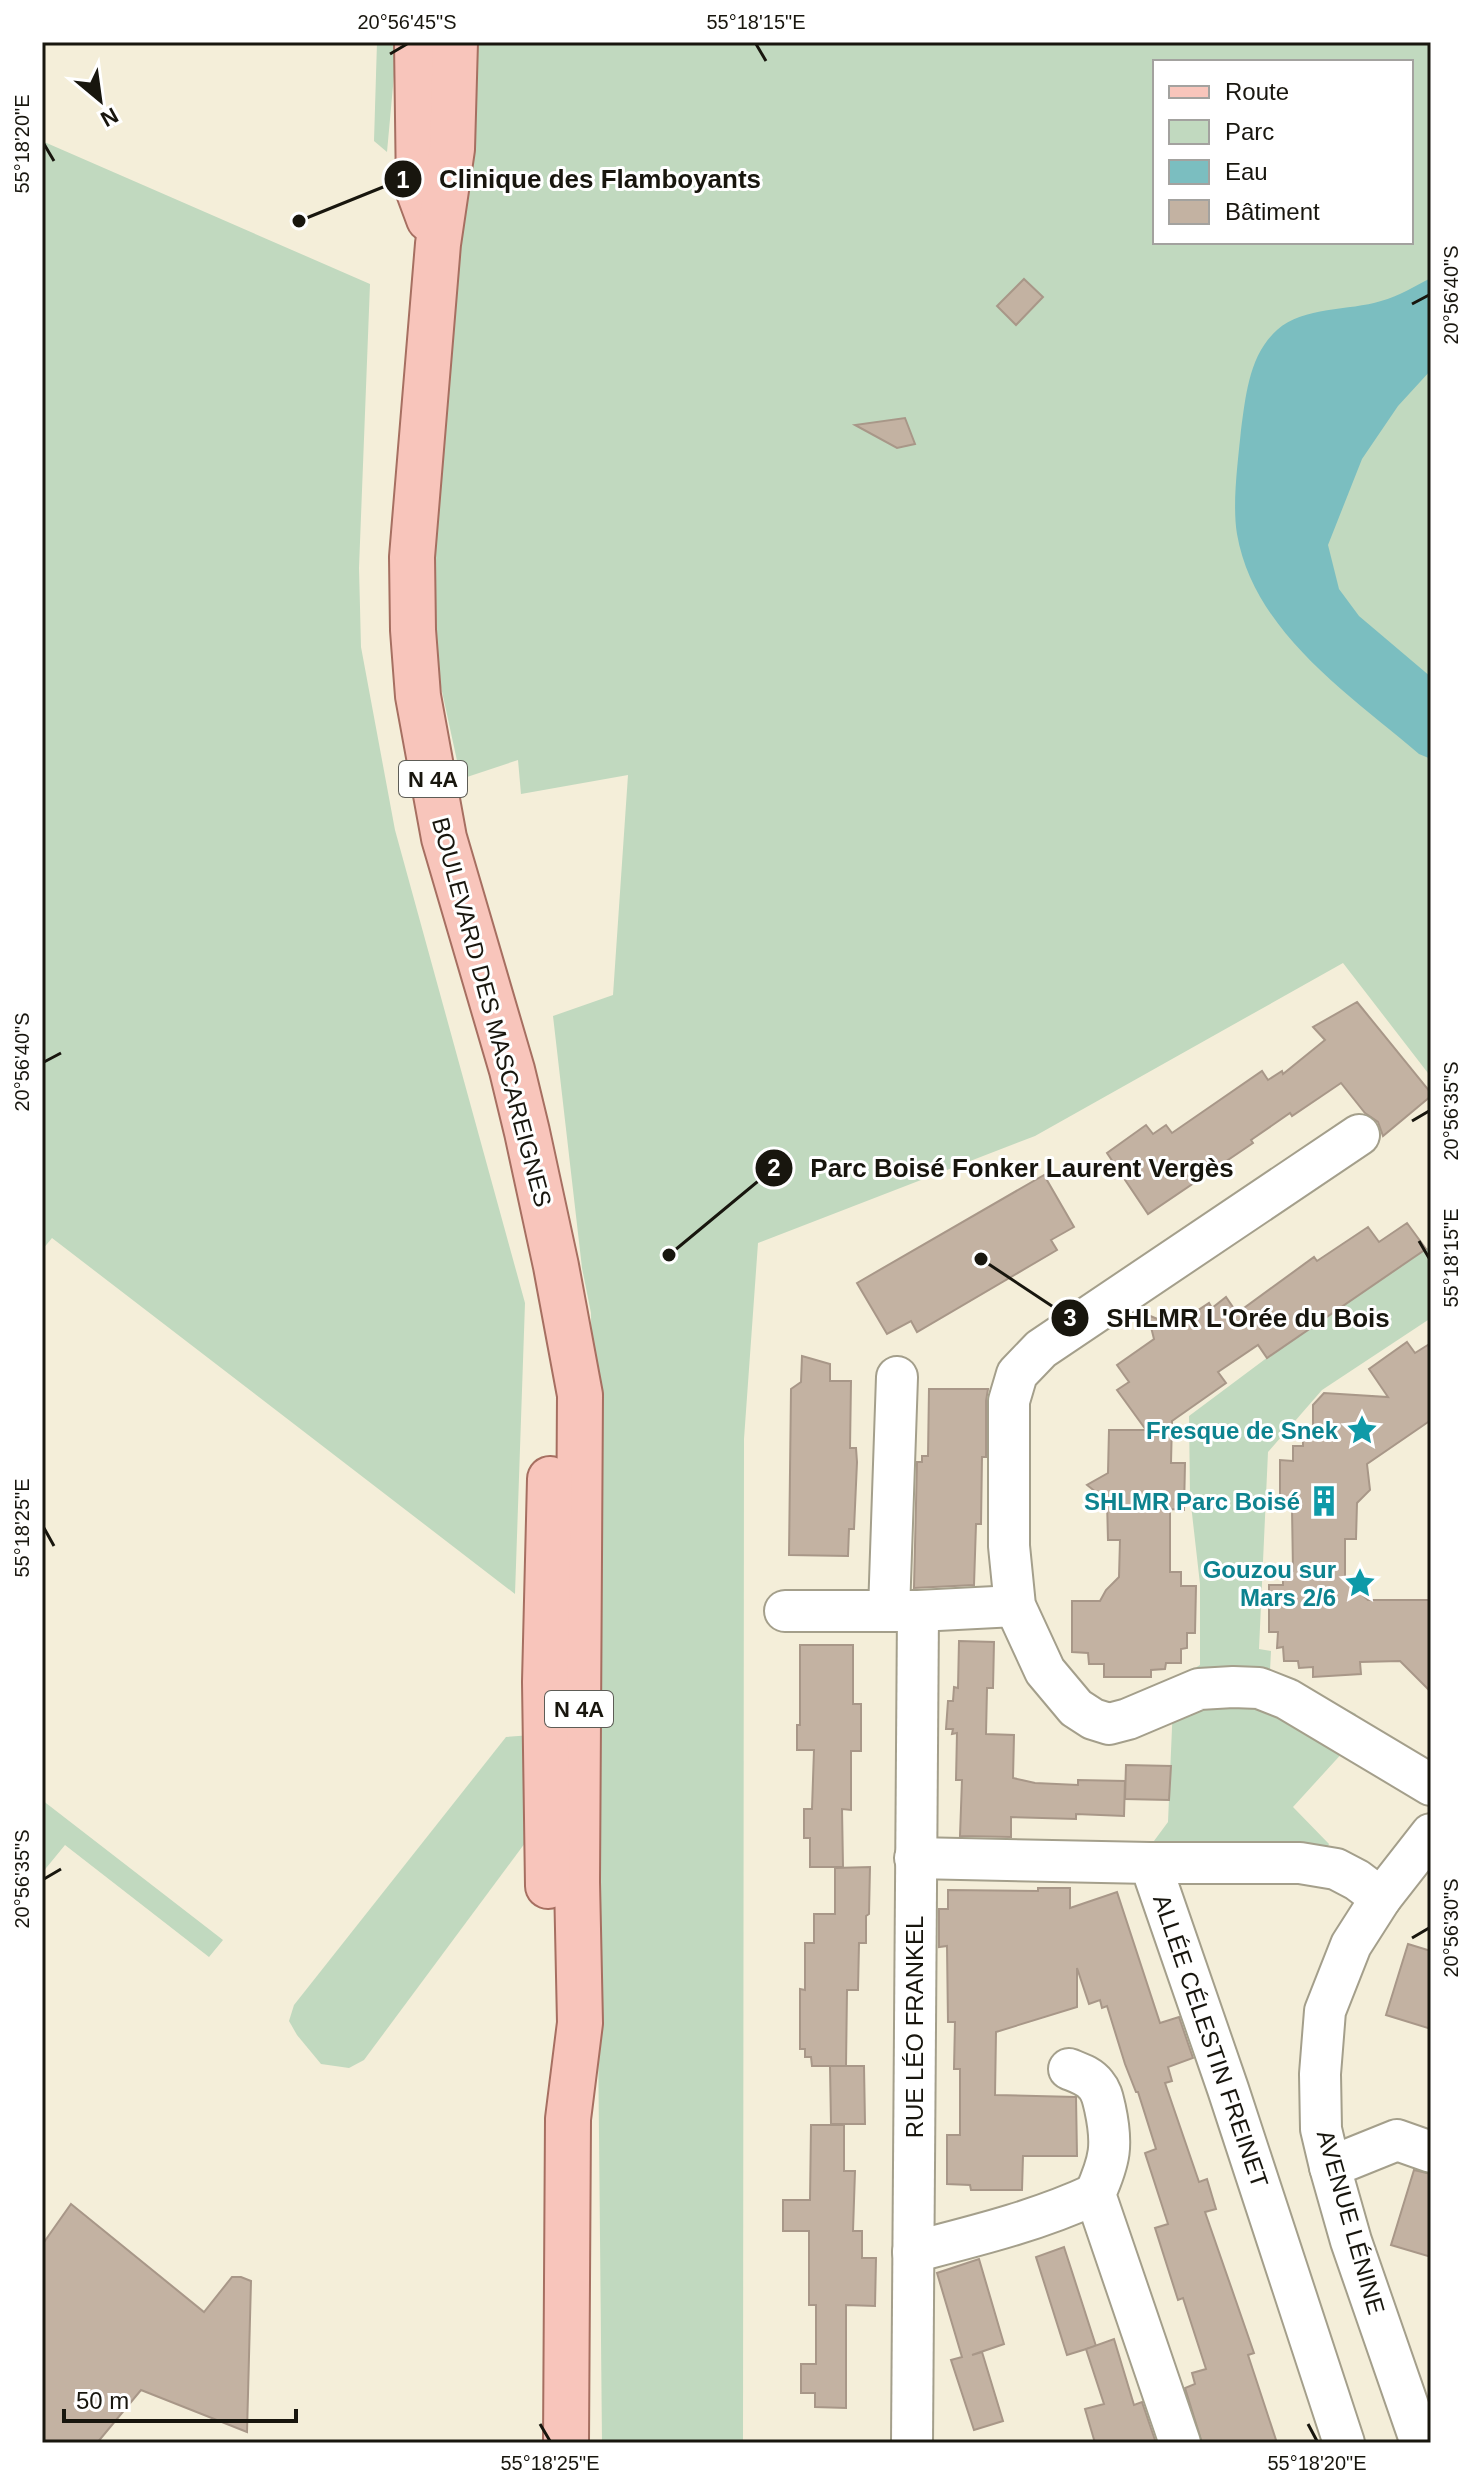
<svg xmlns="http://www.w3.org/2000/svg" width="1473" height="2485" font-family="Helvetica,sans-serif">
  <style>
    .green { fill: #c1d9bf; fill-rule: evenodd }
    .water { fill: #7bbec0 }
    .building { fill: #c3b2a2; stroke: #a89788; stroke-width: 2 }
    .lines { fill: none; stroke-linecap: round; stroke-linejoin: round }
    .minor-casing { stroke: #a49f8b; stroke-width: 44 }
    .major-casing { stroke: #a66f61; stroke-width: 48 }
    .minor { stroke: #fff; stroke-width: 40 }
    .major { stroke: #f8c5bb; stroke-width: 44 }
    .ticks { fill: none; stroke: #18160e; stroke-width: 3 }
    .labels { text-anchor: middle; dominant-baseline: central; stroke-width: 6; stroke-linejoin: round; paint-order: stroke }
    .shield { fill: #fff; stroke: #5d5c56; stroke-width: 2 }
    .shield-label { font-size: 22px; font-weight: bold; fill: #18160e }
    .street-label { font-size: 24px; fill: #18160e; stroke: #fff }
    .culture-label { font-size: 24px; font-weight: bold; fill: #0d838f; stroke: #fff; text-anchor: end }
    .leader { fill: none; stroke: #18160e; stroke-width: 3 }
    .callout-dot { fill: #18160e; stroke: #fff; stroke-width: 3 }
    .mark-label { font-size: 24px; text-anchor: middle; font-weight: bold; fill: #fff }
    .callout-label { font-size: 26px; text-anchor: middle; font-weight: bold; fill: #18160e; stroke: #fff; stroke-width: 6; stroke-linejoin: round; paint-order: stroke }
    .neatline { fill: none; stroke: #18160e; stroke-width: 3 }
    .ticks-label { font-size: 20px; text-anchor: middle; fill: #18160e }
  </style>
  <rect width="100%" height="100%" fill="#f4eed9"/>
  <g class="green">
    <path d="M 377,42 L 397,42 L 387,152 L 374,141 Z"/>
    <path d="M 470,42 L 1431,42 L 1431,1077 L 1343,963 L 1035,1136 L 758,1243 L 744,1439 L 743,2443 L 602,2443 L 591,1313 L 582,1268 L 553,1016 L 613,995 L 628,775 L 521,794 L 518,760 L 461,779 L 441,687 L 435,625 L 436,544 L 468,108 ZM 1155,62 L 1411,62 L 1411,242 L 1155,242 Z"/>
    <path d="M 42,141 L 370,284 L 359,568 L 361,647 L 395,830 L 525,1303 L 515,1594 L 52,1238 L 42,1250 Z"/>
    <path d="M 1431,1246 L 1431,1318 L 1322,1390 L 1268,1452 L 1259,1649 L 1271,1651 L 1270,1671 L 1356,1714 L 1345,1750 L 1293,1807 L 1329,1844 L 1325,1853 L 1151,1845 L 1168,1822 L 1174,1681 L 1200,1665 L 1200,1584 L 1190,1496 L 1189,1416 L 1280,1348 Z"/>
    <path d="M 532,1735 L 528,1839 L 364,2060 L 349,2068 L 321,2064 L 297,2035 L 289,2021 L 294,2005 L 506,1737 Z"/>
    <path d="M 42,1800 L 223,1940 L 209,1957 L 65,1845 L 42,1873 Z"/>
  </g>
  <path class="water" d="M 1431,278 L 1431,370 L 1398,406 L 1362,459 L 1328,545 L 1339,589 L 1359,616 L 1431,677 L 1431,759 L 1419,754 C 1349,694 1254,632 1237,534 C 1232,504 1238,461 1241,430 C 1246,395 1249,355 1277,330 C 1304,306 1349,311 1381,301 C 1399,296 1415,286 1431,278 Z"/>
  <g class="building">
    <path d="M 1024,279 L 1043,297 L 1016,325 L 997,306 Z"/>
    <path d="M 905,418 L 915,444 L 897,448 L 855,425 Z"/>
    <path d="M 1357,1002 L 1431,1093 L 1431,1096 L 1383,1136 L 1378,1122 L 1365,1113 L 1341,1083 L 1292,1116 L 1290,1113 L 1251,1140 L 1253,1143 L 1148,1214 L 1107,1153 L 1146,1125 L 1153,1134 L 1166,1125 L 1172,1133 L 1262,1071 L 1268,1080 L 1282,1071 L 1283,1074 L 1325,1040 L 1313,1027 Z"/>
    <path d="M 1044,1175 L 1074,1227 L 1051,1240 L 1057,1250 L 917,1332 L 911,1321 L 887,1334 L 857,1283 Z"/>
    <path d="M 1407,1223 L 1426,1249 L 1267,1358 L 1258,1345 L 1218,1372 L 1226,1383 L 1172,1421 L 1171,1463 L 1185,1463 L 1184,1510 L 1170,1509 L 1170,1572 L 1181,1572 L 1181,1586 L 1196,1586 L 1195,1633 L 1187,1633 L 1187,1648 L 1181,1649 L 1181,1663 L 1166,1663 L 1165,1669 L 1151,1670 L 1151,1677 L 1104,1677 L 1104,1664 L 1089,1664 L 1088,1653 L 1072,1652 L 1072,1601 L 1100,1601 L 1106,1590 L 1119,1577 L 1120,1540 L 1108,1540 L 1107,1501 L 1087,1485 L 1108,1473 L 1109,1430 L 1146,1430 L 1117,1390 L 1129,1382 L 1117,1365 L 1154,1339 L 1148,1315 L 1174,1326 L 1209,1303 L 1212,1308 L 1226,1297 L 1237,1313 L 1314,1257 L 1317,1261 L 1368,1227 L 1379,1242 Z"/>
    <path d="M 1407,1342 L 1415,1353 L 1431,1343 L 1431,1420 L 1367,1464 L 1370,1490 L 1357,1503 L 1356,1539 L 1345,1539 L 1345,1579 L 1368,1600 L 1431,1600 L 1431,1692 L 1400,1661 L 1360,1662 L 1361,1674 L 1313,1677 L 1313,1667 L 1299,1668 L 1298,1661 L 1284,1661 L 1283,1647 L 1277,1648 L 1278,1632 L 1269,1632 L 1269,1585 L 1283,1585 L 1283,1571 L 1293,1571 L 1292,1508 L 1280,1508 L 1280,1460 L 1293,1461 L 1293,1446 L 1303,1446 L 1303,1430 L 1313,1431 L 1313,1405 L 1324,1393 L 1388,1397 L 1369,1369 Z"/>
    <path d="M 802,1356 L 830,1364 L 830,1381 L 851,1381 L 850,1448 L 856,1448 L 857,1462 L 854,1529 L 849,1529 L 848,1556 L 789,1555 L 791,1389 L 801,1382 Z"/>
    <path d="M 929,1389 L 988,1389 L 986,1401 L 986,1457 L 982,1457 L 981,1524 L 976,1524 L 974,1585 L 914,1588 L 917,1462 L 922,1462 L 922,1456 L 928,1456 Z"/>
    <path d="M 959,1641 L 994,1642 L 993,1688 L 987,1688 L 986,1734 L 1014,1735 L 1013,1778 L 1035,1783 L 1078,1785 L 1078,1780 L 1125,1781 L 1124,1816 L 1076,1814 L 1076,1819 L 1011,1817 L 1011,1837 L 960,1836 L 962,1780 L 956,1780 L 957,1733 L 952,1734 L 953,1729 L 946,1729 L 948,1701 L 953,1701 L 954,1687 L 958,1688 Z"/>
    <path d="M 800,1645 L 853,1645 L 853,1704 L 861,1704 L 861,1751 L 851,1751 L 851,1810 L 842,1809 L 843,1867 L 810,1867 L 810,1838 L 804,1838 L 804,1809 L 812,1809 L 814,1750 L 797,1750 L 797,1725 L 800,1725 Z"/>
    <path d="M 1126,1765 L 1171,1766 L 1169,1800 L 1125,1799 Z"/>
    <path d="M 870,1867 L 869,1914 L 866,1916 L 866,1943 L 859,1943 L 858,1990 L 847,1990 L 846,2066 L 812,2066 L 811,2057 L 805,2057 L 805,2049 L 800,2049 L 800,1989 L 805,1990 L 805,1943 L 814,1943 L 814,1914 L 835,1914 L 835,1868 Z"/>
    <path d="M 1038,1888 L 1070,1888 L 1070,1908 L 1117,1892 L 1160,2023 L 1179,2017 L 1193,2058 L 1168,2067 L 1172,2081 L 1165,2083 L 1199,2182 L 1207,2179 L 1216,2209 L 1205,2212 L 1254,2353 L 1248,2355 L 1277,2443 L 1202,2443 L 1185,2388 L 1195,2384 L 1192,2373 L 1206,2369 L 1183,2298 L 1178,2300 L 1155,2228 L 1168,2224 L 1145,2153 L 1156,2149 L 1138,2092 L 1136,2092 L 1125,2064 L 1107,2006 L 1102,2008 L 1100,2000 L 1089,2004 L 1077,1968 L 1077,2007 L 996,2032 L 995,2095 L 1076,2097 L 1077,2156 L 1023,2156 L 1022,2190 L 971,2190 L 970,2185 L 947,2184 L 947,2135 L 960,2135 L 960,2069 L 954,2069 L 955,2022 L 948,2022 L 947,1946 L 939,1947 L 939,1909 L 948,1909 L 948,1890 L 1038,1891 Z"/>
    <path d="M 1408,1944 L 1431,1951 L 1431,2029 L 1386,2015 Z"/>
    <path d="M 830,2066 L 864,2066 L 865,2124 L 831,2124 Z"/>
    <path d="M 811,2125 L 844,2125 L 844,2171 L 855,2171 L 853,2231 L 862,2231 L 862,2258 L 876,2258 L 875,2306 L 846,2305 L 846,2408 L 815,2407 L 815,2393 L 801,2393 L 801,2364 L 816,2364 L 816,2305 L 809,2305 L 809,2231 L 783,2231 L 783,2200 L 810,2200 Z"/>
    <path d="M 1414,2170 L 1431,2174 L 1431,2257 L 1391,2245 Z"/>
    <path d="M 71,2204 L 204,2312 L 232,2277 L 241,2277 L 251,2281 L 247,2432 L 141,2390 L 97,2443 L 42,2443 L 42,2245 Z"/>
    <path d="M 1064,2247 L 1096,2346 L 1067,2355 L 1036,2257 Z"/>
    <path d="M 979,2259 L 1004,2344 L 972,2355 L 982,2352 L 1003,2421 L 974,2430 L 951,2360 L 962,2357 L 937,2273 Z"/>
    <path d="M 1114,2339 L 1134,2405 L 1142,2402 L 1156,2443 L 1095,2443 L 1085,2409 L 1104,2404 L 1086,2349 Z"/>
  </g>
  <g class="lines">
    <defs>
      <g id="minor">
        <path d="M 1359,1135 L 1041,1349 L 1017,1374 L 1009,1401 L 1009,1546 L 1015,1606 L 1045,1671 L 1076,1708 L 1093,1719 L 1109,1724 L 1128,1719 L 1199,1689 L 1233,1687 L 1259,1688 L 1287,1699 L 1431,1785"/>
        <path d="M 785,1611 L 918,1611 L 1015,1606"/>
        <path d="M 889,1611 L 897,1377"/>
        <path d="M 915,1858 L 1150,1863 L 1228,2089 L 1344,2443"/>
        <path d="M 1150,1863 L 1300,1863 L 1336,1869 L 1357,1880 L 1381,1898"/>
        <path d="M 1069,2069 C 1079,2073 1089,2076 1096,2085 C 1102,2092 1103,2100 1105,2108 C 1113,2145 1110,2160 1095,2194 L 1180,2443"/>
        <path d="M 1330,2167 L 1397,2140 L 1431,2152"/>
        <path d="M 913,2252 C 975,2236 1037,2221 1095,2194"/>
        <path d="M 912,2443 L 918,1611"/>
        <path d="M 1421,2443 L 1351,2241 L 1330,2167 L 1321,2129 L 1320,2074 L 1325,2011 L 1351,1945 L 1381,1898 L 1431,1834"/>
      </g>
      <g id="major">
        <path d="M 417,42 L 419,192 L 429,219"/>
        <path d="M 455,42 L 452,149 L 438,244 L 412,557 L 413,630 L 418,696 L 444,838 L 512,1070 L 527,1132 L 556,1266 L 580,1395 L 577,1882 L 580,2023 L 568,2119 L 566,2443"/>
        <path d="M 548,1886 L 545,1682 L 550,1479"/>
      </g>
    </defs>
    <use href="#minor" class="minor-casing"/>
    <use href="#major" class="major-casing"/>
    <use href="#minor" class="minor"/>
    <use href="#major" class="major"/>
  </g>
  <path class="ticks" d="M 756,44 L 766,61M 390,54 L 407,44M 44,144 L 54,161M 1412,304 L 1429,295M 44,1062 L 61,1053M 1412,1121 L 1429,1111M 1419,1241 L 1429,1258M 44,1528 L 54,1546M 44,1879 L 61,1869M 1412,1938 L 1429,1928M 540,2424 L 550,2441M 1308,2424 L 1317,2441"/>
  <defs>
    <symbol id="sight-bare" viewBox="-9 -9 18 18"><path d="M0-6L1.8-2.2L6-1.7L2.9 1.2L3.7 5.4L0 3.3L-3.7 5.4L-2.9 1.2L-6-1.7L-1.8-2.2Z" fill="#0f9aa8" stroke="#fff" stroke-width="2.5" paint-order="stroke"/></symbol>
    <symbol id="building-bare" viewBox="-9 -9 18 18"><path d="M-4-6H4V6H1V3H-1V6H-4ZM-2.5-4.3h1.7v1.8h-1.7ZM.8-4.3h1.7v1.8H.8ZM-2.5-1h1.7V.8h-1.7ZM.8-1h1.7V.8H.8Z" fill="#0f9aa8" stroke="#fff" stroke-width="2.5" paint-order="stroke"/></symbol>
  </defs>
  <g fill-rule="evenodd">
    <use href="#sight-bare" x="1340" y="1408" width="44" height="44"/>
    <use href="#building-bare" x="1302" y="1479" width="44" height="44"/>
    <use href="#sight-bare" x="1338" y="1561" width="44" height="44"/>
  </g>
  <g class="labels">
    <g class="shield">
      <rect x="399" y="761" width="68" height="36" rx="6"/>
      <rect x="545" y="1691" width="68" height="36" rx="6"/>
    </g>
    <g class="shield-label">
      <text x="433" y="779">N 4A</text>
      <text x="579" y="1709">N 4A</text>
    </g>
    <g class="street-label">
      <text transform="translate(492 1012) rotate(75)">BOULEVARD DES MASCAREIGNES</text>
      <text transform="translate(914 2027) rotate(-90)">RUE LÉO FRANKEL</text>
      <text transform="translate(1211 2041) rotate(71)">ALLÉE CÉLESTIN FREINET</text>
      <text transform="translate(1351 2222) rotate(74)">AVENUE LÉNINE</text>
    </g>
    <g class="culture-label">
      <text x="1338" y="1430">Fresque de Snek</text>
      <text x="1300" y="1501">SHLMR Parc Boisé</text>
      <text x="1336" y="1569">Gouzou sur<tspan x="1336" dy="28">Mars 2/6</tspan></text>
    </g>
  </g>
  <path class="leader" d="M299 221L403 179M669 1255L774 1168M981 1259L1070 1318"/>
  <g class="callout-dot">
    <circle cx="299" cy="221" r="8"/>
    <circle cx="669" cy="1255" r="8"/>
    <circle cx="981" cy="1259" r="8"/>
    <circle cx="403" cy="179" r="20"/>
    <circle cx="774" cy="1168" r="20"/>
    <circle cx="1070" cy="1318" r="20"/>
  </g>
  <g class="mark-label">
    <text x="403" y="188">1</text>
    <text x="774" y="1176">2</text>
    <text x="1070" y="1326">3</text>
  </g>
  <g class="callout-label">
    <text x="600" y="188">Clinique des Flamboyants</text>
    <text x="1022" y="1177">Parc Boisé Fonker Laurent Vergès</text>
    <text x="1248" y="1327">SHLMR L'Orée du Bois</text>
  </g>
  <rect width="1473" height="2485" fill="none" stroke="#ffffff" stroke-width="88"/>
  <rect x="1153" y="60" width="260" height="184" fill="#ffffff" stroke="#a3a29f" stroke-width="2"/>
  <rect x="1169" y="86" width="40" height="12" fill="#f8c5bb" stroke="#a3a29f" stroke-width="2"/>
  <text x="1225" y="100" font-size="24" fill="#18160e">Route</text>
  <rect x="1169" y="120" width="40" height="24" fill="#c1d9bf" stroke="#a3a29f" stroke-width="2"/>
  <text x="1225" y="140" font-size="24" fill="#18160e">Parc</text>
  <rect x="1169" y="160" width="40" height="24" fill="#7bbec0" stroke="#a3a29f" stroke-width="2"/>
  <text x="1225" y="180" font-size="24" fill="#18160e">Eau</text>
  <rect x="1169" y="200" width="40" height="24" fill="#c3b2a2" stroke="#a3a29f" stroke-width="2"/>
  <text x="1225" y="220" font-size="24" fill="#18160e">Bâtiment</text>
  <g transform="translate(100 100) rotate(151)" stroke="#ffffff" stroke-width="6" paint-order="stroke">
  <path d="M0-6L14 30L0 20L-14 30Z" fill="#18160e"/>
  <text y="-12" font-size="22" font-weight="bold" text-anchor="middle" fill="#18160e">N</text>
  </g>
  <path d="M64 2409v12h232v-12" fill="none" stroke="#18160e" stroke-width="4"/>
  <text x="76" y="2409" font-size="24" fill="#18160e" stroke="#ffffff" stroke-width="6" paint-order="stroke">50 m</text>
  <rect x="44" y="44" width="1385" height="2397" class="neatline"/>
  <g class="ticks-label">
    <text x="407" y="29">20°56'45"S</text>
    <text x="756" y="29">55°18'15"E</text>
    <text transform="translate(22 144) rotate(-90)" y="7">55°18'20"E</text>
    <text transform="translate(1451 295) rotate(-90)" y="7">20°56'40"S</text>
    <text transform="translate(22 1062) rotate(-90)" y="7">20°56'40"S</text>
    <text transform="translate(1451 1111) rotate(-90)" y="7">20°56'35"S</text>
    <text transform="translate(1451 1258) rotate(-90)" y="7">55°18'15"E</text>
    <text transform="translate(22 1528) rotate(-90)" y="7">55°18'25"E</text>
    <text transform="translate(22 1879) rotate(-90)" y="7">20°56'35"S</text>
    <text transform="translate(1451 1928) rotate(-90)" y="7">20°56'30"S</text>
    <text x="550" y="2470">55°18'25"E</text>
    <text x="1317" y="2470">55°18'20"E</text>
  </g>
</svg>
